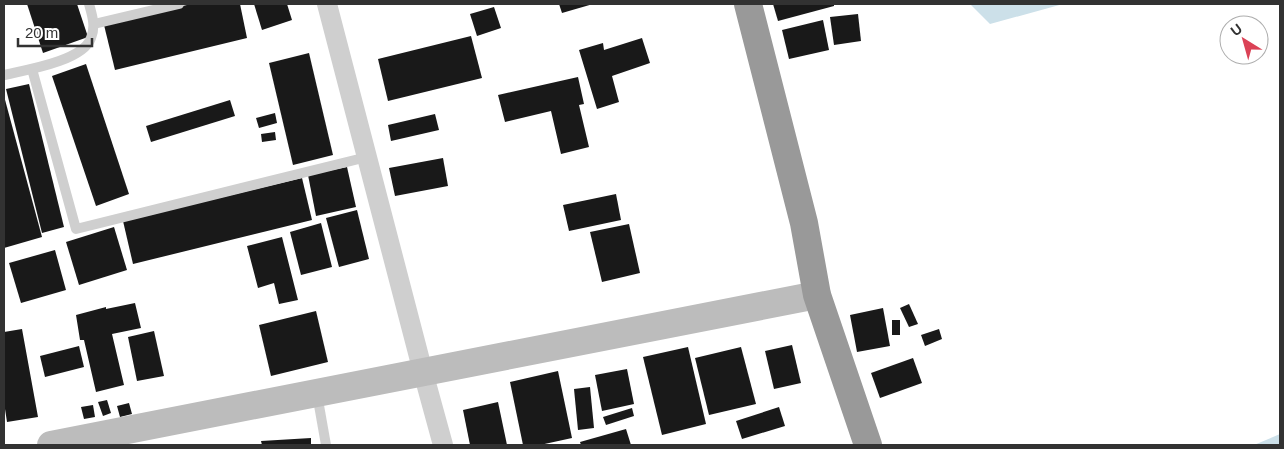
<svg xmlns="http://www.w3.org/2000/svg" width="1284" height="449" font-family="Helvetica,sans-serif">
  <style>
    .water { fill: #cce0e9 }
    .building { fill: #191919 }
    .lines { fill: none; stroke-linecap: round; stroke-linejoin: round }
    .lane { stroke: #cfcfcf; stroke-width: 10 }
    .street { stroke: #cfcfcf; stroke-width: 20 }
    .secondary { stroke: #bcbcbc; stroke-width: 28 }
    .highway { stroke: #999; stroke-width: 28 }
  </style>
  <rect width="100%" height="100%" fill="#fff"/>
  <g class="water">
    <path d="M 970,4 L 1063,4 L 990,24 Z"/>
    <path d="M 1280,434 L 1280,445 L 1254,445 Z"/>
  </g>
  <g class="building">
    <path d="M 27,4 L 77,4 L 88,37 L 43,53 Z"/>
    <path d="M 191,4 L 240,4 L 247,38 L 115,70 L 104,25 Z"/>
    <path d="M 254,4 L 287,4 L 292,20 L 262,30 Z"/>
    <path d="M 559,4 L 593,4 L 562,13 Z"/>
    <path d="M 773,4 L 834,4 L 834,6 L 778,21 Z"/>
    <path d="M 494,7 L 501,28 L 477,36 L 470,14 Z"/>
    <path d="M 858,14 L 861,41 L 834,45 L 830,17 Z"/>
    <path d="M 823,20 L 829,50 L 789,59 L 782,30 Z"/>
    <path d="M 471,36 L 482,78 L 388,101 L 378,59 Z"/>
    <path d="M 642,38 L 650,63 L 612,76 L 619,102 L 597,109 L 579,50 L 603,43 L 604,50 Z"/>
    <path d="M 309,53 L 333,155 L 293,165 L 269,63 Z"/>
    <path d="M 86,64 L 129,194 L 96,206 L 52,76 Z"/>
    <path d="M 578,77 L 584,104 L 579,105 L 589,147 L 561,154 L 551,111 L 505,122 L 498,95 Z"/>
    <path d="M 29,84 L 64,227 L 42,233 L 6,89 Z"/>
    <path d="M 4,96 L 42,237 L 4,248 Z"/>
    <path d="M 230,100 L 235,116 L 151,142 L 146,126 Z"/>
    <path d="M 275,113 L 277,123 L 259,128 L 256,118 Z"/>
    <path d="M 435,114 L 439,130 L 391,141 L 388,125 Z"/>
    <path d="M 275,132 L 276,140 L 262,142 L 261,134 Z"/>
    <path d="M 443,158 L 448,186 L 395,196 L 389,168 Z"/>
    <path d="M 347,167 L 356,207 L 316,216 L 308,175 Z"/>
    <path d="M 302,178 L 312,220 L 133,264 L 123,221 Z"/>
    <path d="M 616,194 L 621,220 L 569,231 L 563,205 Z"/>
    <path d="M 357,210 L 369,259 L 339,267 L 326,218 Z"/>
    <path d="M 321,223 L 332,267 L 301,275 L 290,232 Z"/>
    <path d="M 629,224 L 640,273 L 602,282 L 590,232 Z"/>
    <path d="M 114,227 L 127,270 L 79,285 L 66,242 Z"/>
    <path d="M 282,237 L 298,300 L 279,304 L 274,283 L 258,288 L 247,246 Z"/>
    <path d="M 55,250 L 66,290 L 21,303 L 9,263 Z"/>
    <path d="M 135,303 L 141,328 L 112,334 L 124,385 L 96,392 L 84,340 L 80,340 L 76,315 L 106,307 L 106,309 Z"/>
    <path d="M 909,304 L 918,324 L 909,327 L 900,308 Z"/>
    <path d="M 883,308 L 890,346 L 857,352 L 850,315 Z"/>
    <path d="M 316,311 L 328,362 L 271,376 L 259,325 Z"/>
    <rect x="892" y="320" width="8" height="15"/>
    <path d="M 22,329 L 38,417 L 7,422 L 5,409 L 4,409 L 4,332 Z"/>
    <path d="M 939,329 L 942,339 L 925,346 L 921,335 Z"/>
    <path d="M 154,331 L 164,376 L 137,381 L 128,337 Z"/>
    <path d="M 792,345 L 801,383 L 774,389 L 765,351 Z"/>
    <path d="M 79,346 L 84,367 L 45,377 L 40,356 Z"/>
    <path d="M 688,347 L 706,424 L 662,435 L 643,357 Z"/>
    <path d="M 741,347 L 756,404 L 709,415 L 695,358 Z"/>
    <path d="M 913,358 L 922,383 L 880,398 L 871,373 Z"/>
    <path d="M 627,369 L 634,404 L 602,411 L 595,375 Z"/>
    <path d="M 558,371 L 572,438 L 540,445 L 523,445 L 510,382 Z"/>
    <path d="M 590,387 L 594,428 L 578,430 L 574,389 Z"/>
    <path d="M 107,400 L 111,413 L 103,416 L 98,402 Z"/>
    <path d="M 498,402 L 507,445 L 470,445 L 463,410 Z"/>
    <path d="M 129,403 L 132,414 L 120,417 L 117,406 Z"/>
    <path d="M 93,405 L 95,417 L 84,419 L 81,407 Z"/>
    <path d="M 779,407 L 785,426 L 742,439 L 736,421 Z"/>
    <path d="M 632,408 L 634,416 L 606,425 L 603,417 Z"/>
    <path d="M 626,429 L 631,445 L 581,445 L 580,442 Z"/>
    <path d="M 311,438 L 311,445 L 262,445 L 261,441 Z"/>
  </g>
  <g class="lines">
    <g class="lane">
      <path d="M 94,24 L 179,4"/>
      <path d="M 32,69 L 76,229 L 367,157"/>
      <path d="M 4,75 C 26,70 83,61 91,38 C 96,26 92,15 89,4"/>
      <path d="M 317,394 L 326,445"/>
    </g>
    <path class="street" d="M 327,4 L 423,372 L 443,445"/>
    <path class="secondary" d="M 51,445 L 817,295"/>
    <path class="highway" d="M 748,4 L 804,223 L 817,295 L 868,445"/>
  </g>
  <rect width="1284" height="449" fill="none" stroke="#323232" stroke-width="10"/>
  <g transform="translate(1244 40) rotate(323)"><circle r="24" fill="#ffffff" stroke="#adadad"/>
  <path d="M0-4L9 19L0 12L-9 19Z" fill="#db4256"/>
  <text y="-8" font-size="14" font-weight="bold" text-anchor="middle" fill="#323232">U</text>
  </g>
  <path d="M18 38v8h74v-8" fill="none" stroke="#323232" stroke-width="2.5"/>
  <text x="25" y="38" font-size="15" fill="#323232" stroke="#ffffff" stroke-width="4" paint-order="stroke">20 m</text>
</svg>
